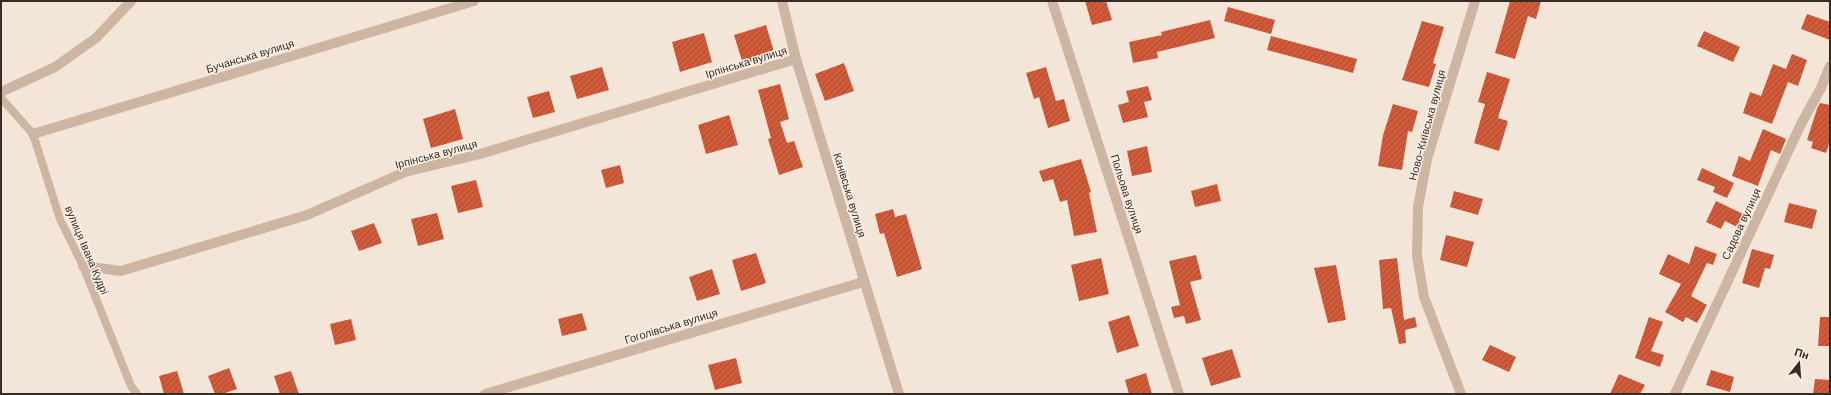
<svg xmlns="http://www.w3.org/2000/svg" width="1831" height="395" font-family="'DM Sans',sans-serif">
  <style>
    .building { fill: url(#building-hatch) }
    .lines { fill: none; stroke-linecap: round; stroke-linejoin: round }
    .service { stroke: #ccb5a3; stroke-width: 8 }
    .minor { stroke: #ccb5a3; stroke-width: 10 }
    .labels { text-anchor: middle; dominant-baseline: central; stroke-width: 3; stroke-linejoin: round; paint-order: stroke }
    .street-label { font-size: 11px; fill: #372b26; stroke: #fbf0e5 }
  </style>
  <defs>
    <pattern id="building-hatch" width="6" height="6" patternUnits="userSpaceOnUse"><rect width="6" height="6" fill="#d05b3a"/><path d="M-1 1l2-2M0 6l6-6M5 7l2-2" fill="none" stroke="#aa4b31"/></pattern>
  </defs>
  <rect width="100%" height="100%" fill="#f3e6d8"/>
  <g class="building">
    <path d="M 1085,1 L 1106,1 L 1112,20 L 1092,25 Z"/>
    <path d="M 1510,1 L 1541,1 L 1536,19 L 1528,16 L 1515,59 L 1495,53 Z"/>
    <path d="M 1228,7 L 1275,20 L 1271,34 L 1224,21 Z"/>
    <path d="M 1807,14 L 1830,22 L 1830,40 L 1801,29 Z"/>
    <path d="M 1210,20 L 1215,38 L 1157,52 L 1158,58 L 1133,63 L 1129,42 L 1162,35 L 1161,32 Z"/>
    <path d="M 1422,21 L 1444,27 L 1433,63 L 1436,64 L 1429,87 L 1402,80 Z"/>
    <path d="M 766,25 L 775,55 L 743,64 L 734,35 Z"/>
    <path d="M 1704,31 L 1740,47 L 1733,62 L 1697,46 Z"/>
    <path d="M 704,33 L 712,62 L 680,72 L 672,42 Z"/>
    <path d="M 1271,36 L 1357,59 L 1353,73 L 1267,50 Z"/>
    <path d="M 1792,54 L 1807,60 L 1798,86 L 1788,82 L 1772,124 L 1743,113 L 1750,92 L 1761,96 L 1773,64 L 1786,69 Z"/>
    <path d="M 844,63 L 854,91 L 825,101 L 815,74 Z"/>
    <path d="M 602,67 L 609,90 L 577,99 L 570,76 Z"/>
    <path d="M 1046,67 L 1056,101 L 1064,99 L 1070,121 L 1048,128 L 1039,97 L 1034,99 L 1026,73 Z"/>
    <path d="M 1487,72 L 1510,79 L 1498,118 L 1508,121 L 1499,151 L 1474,143 L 1485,104 L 1478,102 Z"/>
    <path d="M 780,84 L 789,119 L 780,122 L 787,143 L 794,141 L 803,167 L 779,175 L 768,139 L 771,138 L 758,90 Z"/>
    <path d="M 1148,86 L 1152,100 L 1144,102 L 1148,117 L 1123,123 L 1118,105 L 1129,102 L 1126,91 Z"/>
    <path d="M 549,91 L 555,112 L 533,118 L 527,97 Z"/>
    <path d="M 1820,103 L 1830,105 L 1830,141 L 1826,153 L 1811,148 L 1813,142 L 1807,140 L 1817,109 Z"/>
    <path d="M 1393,104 L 1418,111 L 1412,132 L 1408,131 L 1402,170 L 1378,166 L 1383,135 Z"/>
    <path d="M 455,109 L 463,139 L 431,148 L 423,119 Z"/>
    <path d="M 729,115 L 738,145 L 706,154 L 698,125 Z"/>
    <path d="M 1763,129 L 1786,139 L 1780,154 L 1771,150 L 1758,186 L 1732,176 L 1739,156 L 1750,161 Z"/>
    <path d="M 1147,146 L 1152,172 L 1132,176 L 1127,151 Z"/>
    <path d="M 1081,159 L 1091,192 L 1089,193 L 1097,232 L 1074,236 L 1067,200 L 1060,202 L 1053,179 L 1043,182 L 1039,171 Z"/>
    <path d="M 620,165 L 624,183 L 606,188 L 601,170 Z"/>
    <path d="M 1702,168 L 1734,183 L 1727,198 L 1713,192 L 1715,187 L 1697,180 Z"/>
    <path d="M 476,180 L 483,207 L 458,213 L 451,186 Z"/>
    <path d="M 1217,184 L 1221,201 L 1195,207 L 1191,191 Z"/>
    <path d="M 1454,191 L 1483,199 L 1478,215 L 1450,207 Z"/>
    <path d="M 1716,201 L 1743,214 L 1737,227 L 1725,221 L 1721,229 L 1706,222 Z"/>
    <path d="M 1789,203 L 1817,210 L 1812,229 L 1784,222 Z"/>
    <path d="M 893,209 L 895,217 L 906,214 L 922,269 L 897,277 L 884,233 L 880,234 L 875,214 Z"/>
    <path d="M 437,213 L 444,239 L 418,246 L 411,219 Z"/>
    <path d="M 374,223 L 382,243 L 359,251 L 351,231 Z"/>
    <path d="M 1446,235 L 1474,242 L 1467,267 L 1440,260 Z"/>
    <path d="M 1695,246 L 1717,254 L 1713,265 L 1707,263 L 1691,296 L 1707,305 L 1697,323 L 1686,317 L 1683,322 L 1665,312 L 1681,284 L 1659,274 L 1668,254 L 1689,264 Z"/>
    <path d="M 1752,249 L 1774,255 L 1770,269 L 1765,268 L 1759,288 L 1742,283 Z"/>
    <path d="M 756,253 L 766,283 L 741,291 L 732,260 Z"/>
    <path d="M 1196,255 L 1202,279 L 1190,282 L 1201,320 L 1186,324 L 1184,316 L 1174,318 L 1171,307 L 1180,305 L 1169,261 Z"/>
    <path d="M 1101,258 L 1109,294 L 1079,301 L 1071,265 Z"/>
    <path d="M 1397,258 L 1404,320 L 1415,317 L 1417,327 L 1405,330 L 1406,343 L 1399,344 L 1391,308 L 1383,309 L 1379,260 Z"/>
    <path d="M 1336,265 L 1346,320 L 1328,323 L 1314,268 Z"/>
    <path d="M 712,269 L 720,294 L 697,301 L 689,277 Z"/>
    <path d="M 582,313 L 587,330 L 562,336 L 558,319 Z"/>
    <path d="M 1129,315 L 1139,346 L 1117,353 L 1108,322 Z"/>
    <path d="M 1649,317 L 1663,322 L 1651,351 L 1664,355 L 1660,367 L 1635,358 Z"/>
    <path d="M 1820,317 L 1830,317 L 1830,346 L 1818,346 Z"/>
    <path d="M 351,319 L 356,340 L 335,345 L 330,324 Z"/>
    <path d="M 1490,345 L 1516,357 L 1509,372 L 1482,360 Z"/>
    <path d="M 1232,349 L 1241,377 L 1211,386 L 1202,358 Z"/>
    <path d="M 736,358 L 742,383 L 715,390 L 708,365 Z"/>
    <path d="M 229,368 L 237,389 L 222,394 L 215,394 L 208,376 Z"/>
    <path d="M 1711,370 L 1734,377 L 1730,392 L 1706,385 Z"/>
    <path d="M 177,371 L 184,394 L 164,394 L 159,376 Z"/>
    <path d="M 291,371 L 299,394 L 280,394 L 274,376 Z"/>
    <path d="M 1146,373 L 1152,394 L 1129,394 L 1125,380 Z"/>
    <path d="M 1619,374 L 1645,385 L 1640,394 L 1610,394 Z"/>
    <path d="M 1815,379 L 1830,380 L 1830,394 L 1813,394 Z"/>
  </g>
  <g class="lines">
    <path class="service" d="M 1,98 L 33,134 L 60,219 L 83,266 L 131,386 L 137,394"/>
    <g class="minor">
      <path d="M 782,1 L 796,59 L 899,394"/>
      <path d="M 1052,1 L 1179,394"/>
      <path d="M 1,92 L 55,67 L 96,38 L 131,1"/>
      <path d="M 33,134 L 474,1"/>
      <path d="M 83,266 L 121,271 L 307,215 L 405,172 L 480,154 L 796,59"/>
      <path d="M 485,394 L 863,282"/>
      <path d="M 1461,394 L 1424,297 L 1417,256 L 1418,207 L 1427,159 L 1475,1"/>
      <path d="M 1675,394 L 1801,124 L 1821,88 L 1830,66"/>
    </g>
  </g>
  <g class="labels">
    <g class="street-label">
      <text transform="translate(250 56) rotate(-17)">Бучанська вулиця</text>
      <text transform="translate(746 62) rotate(-17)">Ірпінська вулиця</text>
      <text transform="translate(1427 125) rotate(-75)">Ново-Київська вулиця</text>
      <text transform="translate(436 154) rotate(-15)">Ірпінська вулиця</text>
      <text transform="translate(1127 194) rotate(72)">Польова вулиця</text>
      <text transform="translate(850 195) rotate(73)">Канівська вулиця</text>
      <text transform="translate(1741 224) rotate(-65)">Садова вулиця</text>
      <text transform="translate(87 250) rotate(67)">вулиця Івана Кудрі</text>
      <text transform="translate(671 326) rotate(-17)">Гоголівська вулиця</text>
    </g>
  </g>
  <rect width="1831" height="395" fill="none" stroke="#372b26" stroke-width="4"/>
  <g transform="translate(1799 363) rotate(17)" stroke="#fbf0e5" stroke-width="3" paint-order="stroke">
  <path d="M0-3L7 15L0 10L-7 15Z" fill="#372b26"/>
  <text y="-6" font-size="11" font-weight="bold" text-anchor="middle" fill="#372b26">Пн</text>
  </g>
</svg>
